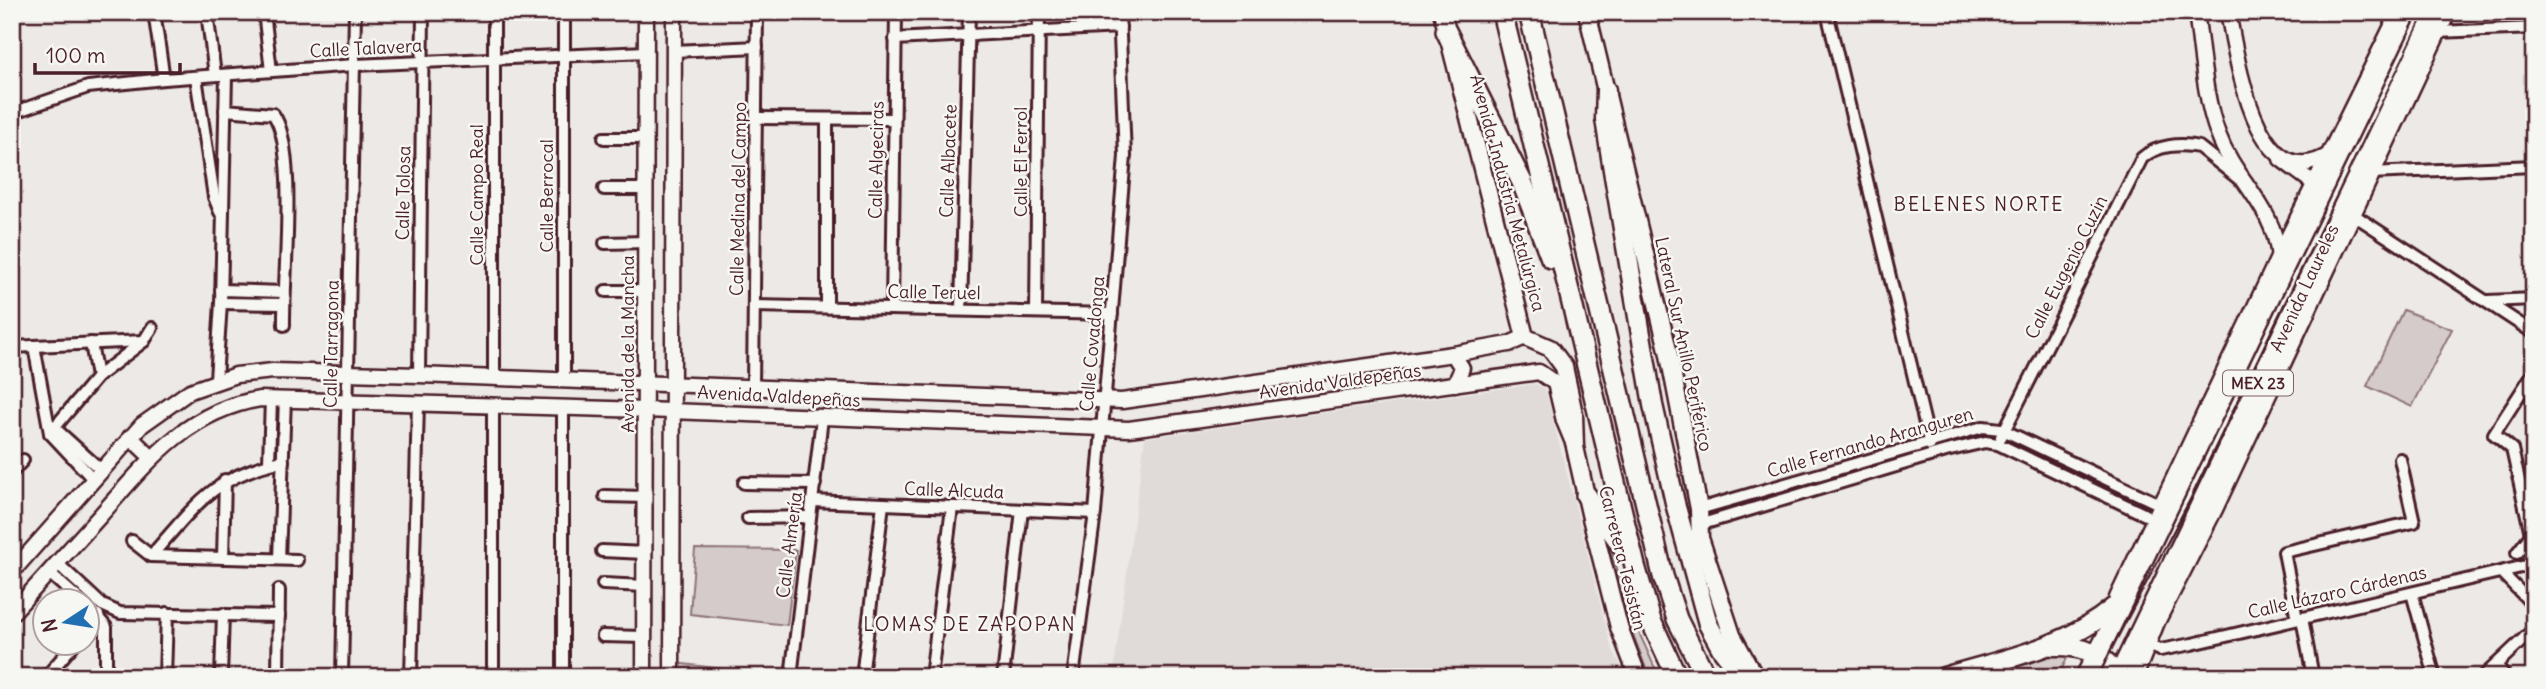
<svg xmlns="http://www.w3.org/2000/svg" width="2546" height="689" font-family="Delius,sans-serif">
  <style>
    .built { fill: #e0dad8 }
    .green { fill: #d4cbca; stroke: #8f757a; stroke-width: 2 }
    .lines { fill: none; stroke-linecap: round; stroke-linejoin: round }
    .minor-casing { stroke: #4a1f2b; stroke-width: 16 }
    .tertiary-casing { stroke: #4a1f2b; stroke-width: 19 }
    .secondary-casing { stroke: #4a1f2b; stroke-width: 21 }
    .primary-casing { stroke: #4a1f2b; stroke-width: 23 }
    .motorway-casing { stroke: #4a1f2b; stroke-width: 24 }
    .minor { stroke: #f6f6f2; stroke-width: 10 }
    .tertiary { stroke: #f6f6f2; stroke-width: 14 }
    .secondary { stroke: #f6f6f2; stroke-width: 16 }
    .primary { stroke: #f6f6f2; stroke-width: 18 }
    .motorway { stroke: #f6f6f2; stroke-width: 19 }
    .rail { stroke: #4a1f2b; stroke-width: 2.5 }
    .labels { text-anchor: middle; dominant-baseline: central; stroke-width: 5; stroke-linejoin: round; paint-order: stroke }
    .shield { fill: #f6f6f2; stroke: #7e6067; stroke-width: 2 }
    .shield-label { font-size: 16px; font-weight: bold; fill: #4a1f2b }
    .street-label { font-size: 18px; fill: #4a1f2b; stroke: #f6f6f2 }
    .neighbourhood-label { font-size: 19px; letter-spacing: 2px; fill: #4a1f2b; stroke: #f6f6f2 }
  </style>
  <rect width="100%" height="100%" fill="#ece9e6"/>
  <filter id="ink" filterUnits="userSpaceOnUse"><feTurbulence type="fractalNoise" baseFrequency=".0143" numOctaves="2"/><feDisplacementMap in="SourceGraphic" scale="14" xChannelSelector="R" yChannelSelector="G"/><feConvolveMatrix kernelMatrix="1 2 1 2 8 2 1 2 1" color-interpolation-filters="sRGB"/></filter>
  <g filter="url(#ink)">
    <path class="built" d="M 1535,384 L 1545,389 L 1611,646 L 1626,677 L 1113,677 L 1145,438 Z"/>
    <g class="green">
      <path d="M 2403,310 L 2452,329 L 2412,407 L 2367,386 Z"/>
      <path d="M 1607,538 L 1636,626 L 1659,677 L 1651,677 L 1647,671 L 1628,621 Z"/>
      <path d="M 695,549 L 796,550 L 787,625 L 690,614 Z"/>
      <path d="M 2051,656 L 2068,656 L 2058,677 L 1977,677 Z"/>
      <path d="M 675,663 L 787,677 L 675,677 Z"/>
    </g>
    <g class="lines">
      <defs>
        <g id="minor">
          <path d="M 154,12 L 164,79"/>
          <path d="M 207,12 L 215,75"/>
          <path d="M 264,12 L 271,71"/>
          <path d="M 1827,12 L 1930,445"/>
          <path d="M 2437,32 L 2534,28"/>
          <path d="M 895,39 L 1120,27"/>
          <path d="M 674,51 L 757,47"/>
          <path d="M 196,77 L 214,197 L 220,212"/>
          <path d="M 225,110 L 273,114 C 298,146 283,280 284,325"/>
          <path d="M 12,113 L 88,87 L 164,79 L 355,65 L 646,52"/>
          <path d="M 756,118 L 894,119"/>
          <path d="M 604,138 L 646,138"/>
          <path d="M 2370,173 L 2534,166"/>
          <path d="M 604,189 L 646,189"/>
          <path d="M 2351,213 L 2534,333"/>
          <path d="M 605,243 L 646,242"/>
          <path d="M 221,290 L 284,292"/>
          <path d="M 606,291 L 646,291"/>
          <path d="M 2488,301 L 2534,299"/>
          <path d="M 221,303 L 284,304"/>
          <path d="M 754,306 L 1112,314"/>
          <path d="M 827,307 L 827,119"/>
          <path d="M 892,309 L 896,12"/>
          <path d="M 961,310 L 969,12"/>
          <path d="M 1036,312 L 1039,12"/>
          <path d="M 91,343 L 97,377"/>
          <path d="M 34,346 L 50,433 L 94,480"/>
          <path d="M 12,347 L 144,341"/>
          <path d="M 419,375 L 423,12"/>
          <path d="M 494,378 L 494,12"/>
          <path d="M 216,379 L 221,303 L 226,75"/>
          <path d="M 564,380 L 564,12"/>
          <path d="M 753,386 L 757,12"/>
          <path d="M 563,408 L 563,677"/>
          <path d="M 50,424 L 102,471"/>
          <path d="M 50,433 L 97,377 L 144,341 L 152,328"/>
          <path d="M 2001,437 L 2142,158 C 2157,145 2180,143 2199,147 L 2239,179"/>
          <path d="M 269,463 L 271,399"/>
          <path d="M 12,472 L 23,460"/>
          <path d="M 744,483 L 815,484"/>
          <path d="M 605,496 L 645,497"/>
          <path d="M 812,501 L 1095,513"/>
          <path d="M 1699,509 L 1983,427 L 2001,429 L 2161,505"/>
          <path d="M 748,518 L 810,517"/>
          <path d="M 1699,525 L 1946,451 L 1985,442 L 1998,444 L 2154,519"/>
          <path d="M 2531,534 L 2512,449 L 2494,434 L 2534,372"/>
          <path d="M 132,541 L 151,556 L 297,560"/>
          <path d="M 602,551 L 645,553"/>
          <path d="M 2517,553 L 2534,531"/>
          <path d="M 151,556 C 195,506 214,475 283,461"/>
          <path d="M 223,558 L 225,480"/>
          <path d="M 279,559 L 285,399"/>
          <path d="M 57,563 L 102,605 L 120,613 L 279,616"/>
          <path d="M 2501,572 L 2534,606"/>
          <path d="M 49,573 L 82,602"/>
          <path d="M 603,584 L 645,586"/>
          <path d="M 2412,593 L 2435,677"/>
          <path d="M 88,606 L 106,627 L 106,677"/>
          <path d="M 2302,618 L 2313,677"/>
          <path d="M 2297,619 L 2284,552 L 2414,522 L 2400,459"/>
          <path d="M 88,627 L 98,615"/>
          <path d="M 603,636 L 644,637"/>
          <path d="M 2148,645 L 2160,650 L 2192,644 L 2534,564"/>
          <path d="M 2496,665 L 2506,677"/>
          <path d="M 46,677 L 74,644"/>
          <path d="M 165,677 L 167,613"/>
          <path d="M 221,677 L 223,614"/>
          <path d="M 278,677 L 279,590"/>
          <path d="M 342,677 L 355,12"/>
          <path d="M 411,677 L 418,403"/>
          <path d="M 493,677 L 493,405"/>
          <path d="M 791,677 L 822,418"/>
          <path d="M 862,677 L 883,504"/>
          <path d="M 931,677 L 952,507"/>
          <path d="M 1003,677 L 1022,510"/>
          <path d="M 1073,677 L 1095,513 L 1125,156 L 1119,12"/>
          <path d="M 2483,677 L 2534,629"/>
        </g>
        <g id="tertiary">
          <path d="M 2196,12 C 2202,51 2204,97 2218,134 C 2235,181 2274,205 2279,258"/>
          <path d="M 2228,12 C 2237,58 2256,203 2332,153"/>
          <path d="M 2281,159 L 2316,185"/>
          <path d="M 1453,354 L 1462,368 L 1455,384"/>
          <path d="M 130,437 L 151,457"/>
          <path d="M 12,572 L 142,425 L 190,391 L 236,375 L 273,371 L 419,375 L 1122,401 L 1453,354 L 1509,344 L 1525,337"/>
          <path d="M 12,613 C 41,581 70,549 99,517 C 146,464 186,411 260,399 L 645,410 L 1129,429 L 1539,372 L 1555,383 L 1564,421 L 1574,445"/>
          <path d="M 644,677 L 646,12"/>
          <path d="M 672,677 L 674,12"/>
        </g>
        <g id="secondary">
          <path d="M 1442,12 L 1525,337 L 1550,348 L 1564,367 L 1574,414 L 1575,447 L 1591,518 L 1619,627 L 1638,677"/>
          <path d="M 1587,12 L 1668,350 L 1699,509 L 1700,538 L 1732,635 L 1755,677"/>
          <path d="M 2118,598 L 2279,258 L 2400,12"/>
          <path d="M 2134,677 L 2156,622 L 2214,509 L 2447,12"/>
        </g>
        <g id="primary">
          <path d="M 1606,90 L 1605,119 L 1613,170 L 1653,405 L 1676,507 L 1708,624 L 1721,648 L 1744,677"/>
          <path d="M 2053,646 C 2076,645 2107,652 2116,677"/>
          <path d="M 1944,677 C 2004,659 2066,648 2114,607"/>
          <path d="M 2085,677 L 2181,495 L 2414,12"/>
          <path d="M 2118,677 L 2436,12"/>
        </g>
        <g id="motorway">
          <path d="M 1502,12 L 1635,566 L 1651,621 L 1677,677"/>
          <path d="M 1529,12 L 1663,576 L 1677,619 L 1706,677"/>
          <path d="M 1446,31 L 1522,182 L 1551,258"/>
          <path d="M 1586,495 L 1626,551"/>
        </g>
      </defs>
      <use href="#minor" class="minor-casing"/>
      <use href="#tertiary" class="tertiary-casing"/>
      <use href="#secondary" class="secondary-casing"/>
      <use href="#primary" class="primary-casing"/>
      <use href="#motorway" class="motorway-casing"/>
      <use href="#minor" class="minor"/>
      <use href="#tertiary" class="tertiary"/>
      <use href="#secondary" class="secondary"/>
      <use href="#primary" class="primary"/>
      <use href="#motorway" class="motorway"/>
      <path class="rail" d="M 2098,677 L 2419,12"/>
    </g>
  </g>
  <g class="labels">
    <rect class="shield" x="2223" y="370.5" width="70" height="25" rx="5"/>
    <g class="shield-label">
      <text x="2258" y="383">MEX 23</text>
    </g>
    <g class="street-label">
      <text transform="translate(366 48) rotate(-3)">Calle Talavera</text>
      <text transform="translate(876 160) rotate(-89)">Calle Algeciras</text>
      <text transform="translate(948 161) rotate(-88)">Calle Albacete</text>
      <text transform="translate(1020 162) rotate(-90)">Calle El Ferrol</text>
      <text transform="translate(403 193) rotate(-89)">Calle Tolosa</text>
      <text transform="translate(1508 193) rotate(75)">Avenida Industria Metalúrgica</text>
      <text transform="translate(476 195) rotate(-90)">Calle Campo Real</text>
      <text transform="translate(546 196) rotate(-90)">Calle Berrocal</text>
      <text transform="translate(738 199) rotate(-89)">Calle Medina del Campo</text>
      <text transform="translate(2066 267) rotate(-63)">Calle Eugenio Cuzin</text>
      <text transform="translate(2304 288) rotate(-65)">Avenida Laureles</text>
      <text transform="translate(934 292) rotate(1)">Calle Teruel</text>
      <text transform="translate(331 344) rotate(-89)">Calle Tarragona</text>
      <text transform="translate(627 344) rotate(-90)">Avenida de la Mancha</text>
      <text transform="translate(1092 344) rotate(-85)">Calle Covadonga</text>
      <text transform="translate(1684 344) rotate(78)">Lateral Sur Anillo Periférico</text>
      <text transform="translate(1340 381) rotate(-8)">Avenida Valdepeñas</text>
      <text transform="translate(779 396) rotate(3)">Avenida Valdepeñas</text>
      <text transform="translate(1870 442) rotate(-16)">Calle Fernando Aranguren</text>
      <text transform="translate(954 490) rotate(2)">Calle Alcuda</text>
      <text transform="translate(789 545) rotate(-83)">Calle Almería</text>
      <text transform="translate(1623 558) rotate(76)">Carretera Tesistán</text>
      <text transform="translate(2337 592) rotate(-13)">Calle Lázaro Cárdenas</text>
    </g>
    <g class="neighbourhood-label">
      <text x="1979" y="204">BELENES NORTE</text>
      <text x="970" y="624">LOMAS DE ZAPOPAN</text>
    </g>
  </g>
  <rect width="2546" height="689" fill="none" stroke="#f6f6f2" stroke-width="42"/>
  <rect x="21" y="21" width="2504" height="647" fill="none" stroke="#4a1f2b" stroke-width="2.5" filter="url(#ink)"/>
  <g transform="translate(66 622) rotate(258)"><circle r="33" fill="#f6f6f2" stroke="#b1a0a2" stroke-width="2"/>
  <path d="M0-5L12 26L0 18L-12 26Z" fill="#1f6fb2"/>
  <text y="-10" font-size="19" font-weight="bold" text-anchor="middle" fill="#4a1f2b">N</text>
  </g>
  <path d="M35 63v10h145v-10" fill="none" stroke="#4a1f2b" stroke-width="3.5"/>
  <text x="46" y="63" font-size="21" fill="#4a1f2b" stroke="#f6f6f2" stroke-width="5" paint-order="stroke">100 m</text>
</svg>
